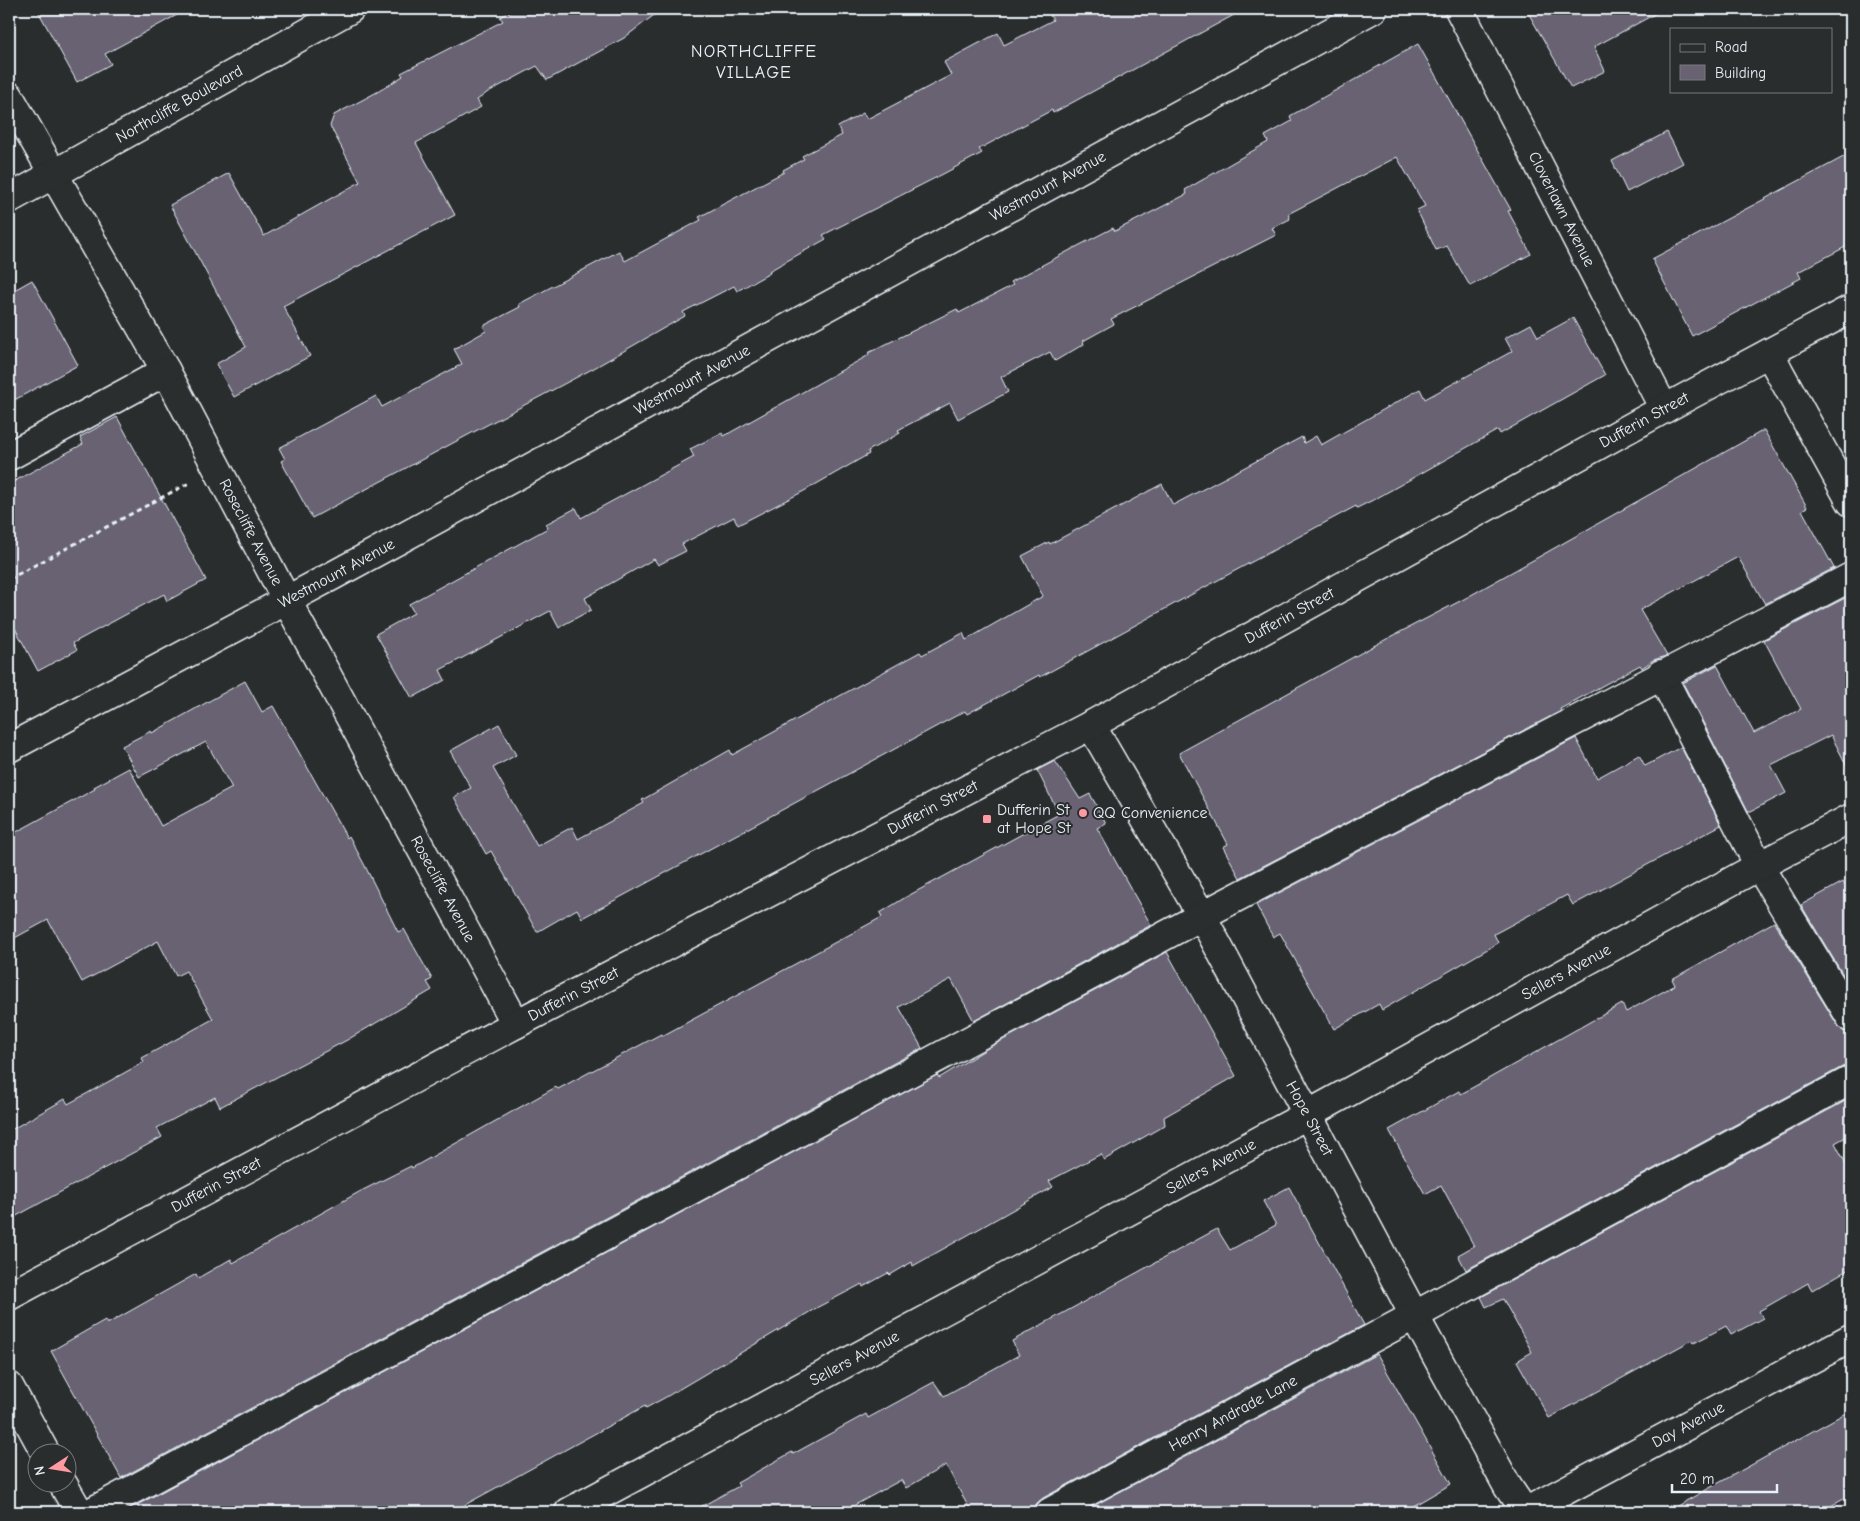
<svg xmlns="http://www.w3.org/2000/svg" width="1860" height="1521" font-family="'Comic Neue',sans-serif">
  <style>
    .building { fill: #686273; stroke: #e8f1f8 }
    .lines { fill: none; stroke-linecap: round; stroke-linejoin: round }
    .minor-casing { stroke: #e8f1f8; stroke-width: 31 }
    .major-casing { stroke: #e8f1f8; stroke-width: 31 }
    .path { stroke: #e8f1f8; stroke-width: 3; stroke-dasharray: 5 4; stroke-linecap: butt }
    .minor { stroke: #2a2d2e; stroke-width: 28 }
    .major { stroke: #2a2d2e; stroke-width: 28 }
    .poi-dot { fill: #ff9aa2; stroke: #2a2d2e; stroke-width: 2 }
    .labels { text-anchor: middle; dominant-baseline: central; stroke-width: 4; stroke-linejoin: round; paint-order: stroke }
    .street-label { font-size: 16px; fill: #e8f1f8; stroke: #2a2d2e }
    .poi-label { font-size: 16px; fill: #e8f1f8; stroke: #2a2d2e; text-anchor: start }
    .neighbourhood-label { font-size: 18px; letter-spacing: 1px; fill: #e8f1f8; stroke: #2a2d2e }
  </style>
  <rect width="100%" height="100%" fill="#2a2d2e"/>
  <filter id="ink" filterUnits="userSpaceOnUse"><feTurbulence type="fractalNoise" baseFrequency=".02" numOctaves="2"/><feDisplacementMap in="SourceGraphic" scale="10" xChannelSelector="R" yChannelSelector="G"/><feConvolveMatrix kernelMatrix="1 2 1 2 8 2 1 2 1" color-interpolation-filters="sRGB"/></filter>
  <g filter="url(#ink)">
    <g class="building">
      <path d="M 37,9 L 188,9 L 105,54 L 111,64 L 77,82 Z"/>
      <path d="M 515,9 L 662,9 L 624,38 L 547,80 L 537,66 L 488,92 L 477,100 L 481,107 L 416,143 L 455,215 L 283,306 L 310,356 L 234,397 L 216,364 L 246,347 L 170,205 L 229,173 L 264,236 L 360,182 L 330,126 L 334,115 L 379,91 L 403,76 L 401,73 L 503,21 L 500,17 Z"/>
      <path d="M 1046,9 L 1245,9 L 1053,113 L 1052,110 L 979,149 L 982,153 L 943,174 L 823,235 L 826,239 L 769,271 L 770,273 L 737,291 L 734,286 L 683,312 L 685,316 L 594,368 L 312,518 L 281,461 L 285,459 L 279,448 L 376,396 L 382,407 L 462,364 L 454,349 L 486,331 L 483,326 L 520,307 L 519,304 L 619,251 L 625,261 L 701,220 L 699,217 L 784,172 L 783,170 L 804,159 L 802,156 L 842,135 L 838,127 L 863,113 L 867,119 L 951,75 L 944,62 L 998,33 L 1004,45 L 1053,20 Z"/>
      <path d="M 1526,9 L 1664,9 L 1594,47 L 1605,71 L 1571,88 Z"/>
      <path d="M 1418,44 L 1511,210 L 1508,211 L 1531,254 L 1470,286 L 1447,246 L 1436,250 L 1417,210 L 1425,206 L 1397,157 L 1288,214 L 1290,219 L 1272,228 L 1276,235 L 1111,319 L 1114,324 L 1083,341 L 1084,344 L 1055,361 L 1050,352 L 1001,377 L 1008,392 L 958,419 L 950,403 L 898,430 L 900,433 L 868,451 L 869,454 L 804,491 L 738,525 L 734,517 L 682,544 L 686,551 L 658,565 L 654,559 L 585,598 L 591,610 L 563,625 L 559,628 L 550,611 L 440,670 L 445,680 L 412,698 L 376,634 L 414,613 L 409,604 L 548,528 L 546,524 L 576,508 L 581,518 L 694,457 L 690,449 L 722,433 L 724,436 L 869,355 L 868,353 L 957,309 L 959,313 L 1013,285 L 1011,282 L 1074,248 L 1113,228 L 1115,231 L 1187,194 L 1185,190 L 1268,142 L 1265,136 L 1292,121 L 1290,116 Z"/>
      <path d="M 1667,132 L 1683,163 L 1627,192 L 1612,161 Z"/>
      <path d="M 1851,153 L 1851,244 L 1798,272 L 1801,278 L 1692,336 L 1652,259 Z"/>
      <path d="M 32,280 L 78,365 L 9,403 L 9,293 Z"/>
      <path d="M 1573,318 L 1605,375 L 1500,434 L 1498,430 L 1377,498 L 1357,508 L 1356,506 L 1231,573 L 1040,677 L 1039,675 L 967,714 L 965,711 L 582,918 L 577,909 L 537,932 L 491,851 L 486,854 L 454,797 L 471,788 L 450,751 L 499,724 L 516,755 L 493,768 L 537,846 L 572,827 L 578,839 L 644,803 L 642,800 L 730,750 L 732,755 L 920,652 L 922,655 L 963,633 L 966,640 L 1043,596 L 1022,556 L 1049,542 L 1050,544 L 1162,484 L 1173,505 L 1302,437 L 1304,443 L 1316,436 L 1321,445 L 1420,389 L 1425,399 L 1509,353 L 1512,351 L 1505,338 L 1531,324 L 1538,337 Z"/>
      <path d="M 117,417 L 206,580 L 167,601 L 164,594 L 73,643 L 77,650 L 38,671 L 9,617 L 9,484 L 83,444 L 80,437 Z"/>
      <path d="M 1764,430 L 1807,507 L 1802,510 L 1834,568 L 1765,604 L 1738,557 L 1640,610 L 1667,656 L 1653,660 L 1642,668 L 1640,665 L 1560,709 L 1561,711 L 1240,878 L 1223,847 L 1228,844 L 1179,753 L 1379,643 L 1464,599 Z"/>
      <path d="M 1849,596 L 1851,601 L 1851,774 L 1831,735 L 1771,765 L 1786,793 L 1751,811 L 1748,811 L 1683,683 L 1717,665 L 1754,733 L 1801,709 L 1764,640 Z"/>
      <path d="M 245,681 L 262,712 L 273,706 L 347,838 L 349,836 L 364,864 L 398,932 L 404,929 L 432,979 L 427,982 L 432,990 L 347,1040 L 220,1107 L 215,1097 L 157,1128 L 162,1137 L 9,1220 L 9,1131 L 65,1099 L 68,1104 L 144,1062 L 142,1058 L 213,1019 L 186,971 L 176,976 L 158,941 L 82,982 L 48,920 L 9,941 L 9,836 L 95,789 L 94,787 L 129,768 L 161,826 L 232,788 L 206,742 L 139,777 L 122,746 L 151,731 L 152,733 Z"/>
      <path d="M 1576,738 L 1597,778 L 1639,755 L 1645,766 L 1681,747 L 1721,825 L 1573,905 L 1567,895 L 1494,934 L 1498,943 L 1382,1010 L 1379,1004 L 1334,1029 L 1280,933 L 1273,937 L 1256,905 Z"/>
      <path d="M 1055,761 L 1080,799 L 1090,794 L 1106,823 L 1097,828 L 1151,925 L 974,1021 L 951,979 L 899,1007 L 922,1048 L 121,1478 L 51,1351 L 105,1320 L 107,1324 L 196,1274 L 198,1278 L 231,1259 L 233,1263 L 359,1192 L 411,1166 L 412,1168 L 556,1087 L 558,1089 L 661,1034 L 662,1036 L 882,917 L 880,913 L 906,897 L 1059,814 L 1037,770 Z"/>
      <path d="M 1843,882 L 1851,898 L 1851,988 L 1801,905 Z"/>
      <path d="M 1774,922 L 1838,1026 L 1843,1031 L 1851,1034 L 1851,1064 L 1844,1066 L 1466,1270 L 1458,1255 L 1474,1246 L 1441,1185 L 1425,1194 L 1389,1130 L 1459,1091 L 1461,1094 L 1622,1004 L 1626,1012 L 1675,985 L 1672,979 Z"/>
      <path d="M 1167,952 L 1236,1076 L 1164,1117 L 1165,1125 L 1104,1160 L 1101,1154 L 1049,1181 L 1053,1187 L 913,1266 L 912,1262 L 890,1275 L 888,1273 L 863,1287 L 862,1284 L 818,1307 L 666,1397 L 646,1408 L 645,1406 L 452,1512 L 141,1512 L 137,1505 L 937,1075 L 939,1078 L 988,1048 Z"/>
      <path d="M 1851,1098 L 1851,1134 L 1835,1143 L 1851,1173 L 1851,1268 L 1812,1290 L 1808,1283 L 1759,1311 L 1763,1318 L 1731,1335 L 1726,1326 L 1694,1343 L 1692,1340 L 1549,1418 L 1517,1361 L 1532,1352 L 1503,1299 L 1486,1307 L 1481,1297 Z"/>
      <path d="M 1289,1187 L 1364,1325 L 1043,1498 L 1036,1504 L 1034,1512 L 971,1512 L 946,1465 L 906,1488 L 901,1480 L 842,1512 L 691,1512 L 739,1486 L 737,1483 L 792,1452 L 793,1454 L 866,1414 L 868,1418 L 934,1382 L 944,1396 L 1019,1355 L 1012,1341 L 1217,1229 L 1230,1250 L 1276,1225 L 1263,1201 Z"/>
      <path d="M 1377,1354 L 1451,1484 L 1403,1512 L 1082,1512 Z"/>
      <path d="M 1851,1410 L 1851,1495 L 1820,1512 L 1666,1512 Z"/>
    </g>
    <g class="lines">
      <defs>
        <g id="minor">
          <path id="s1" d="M 1459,9 L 1664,409"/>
          <path id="s2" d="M 9,96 L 166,371 L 287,601 L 516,1024"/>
          <path id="s3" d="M 9,199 L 350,9"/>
          <path d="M 1769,353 L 1851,502"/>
          <path d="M 9,456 L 166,371"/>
          <path d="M 1661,674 L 1759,866 L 1851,1018"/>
          <path id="s4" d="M 1091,725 L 1202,916 L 1414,1315 L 1508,1487 L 1525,1512"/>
          <path id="s5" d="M 9,748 L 334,575 L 1373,9"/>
          <path d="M 9,1386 L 46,1454"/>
          <path d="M 63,1484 L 79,1512"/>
          <path d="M 91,1512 L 1222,905 L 1851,577"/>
          <path id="s6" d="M 569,1512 L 1307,1115 L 1759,866 L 1851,818"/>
          <path id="s7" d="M 1050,1512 L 1851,1080"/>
          <path id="s8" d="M 1525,1512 L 1851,1338"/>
        </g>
        <g id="major">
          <path id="s9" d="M 9,1296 L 516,1024 L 1091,725 L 1664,409 L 1851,309"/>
        </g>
      </defs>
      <use href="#minor" class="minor-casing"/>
      <use href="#major" class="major-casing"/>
      <path class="path" d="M 9,579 L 189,483"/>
      <use href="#minor" class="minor"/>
      <use href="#major" class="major"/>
    </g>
  </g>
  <g class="poi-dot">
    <circle cx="1083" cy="813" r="5"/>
    <rect x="982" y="814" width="10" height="10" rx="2.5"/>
  </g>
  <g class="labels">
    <g class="street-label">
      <text stroke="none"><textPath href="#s3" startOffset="195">Northcliffe Boulevard</textPath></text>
      <text stroke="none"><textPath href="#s5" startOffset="1181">Westmount Avenue</textPath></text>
      <text stroke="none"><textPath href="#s1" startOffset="225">Cloverlawn Avenue</textPath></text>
      <text stroke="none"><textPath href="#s5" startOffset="776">Westmount Avenue</textPath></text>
      <text stroke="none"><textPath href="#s9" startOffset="1855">Dufferin Street</textPath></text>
      <text stroke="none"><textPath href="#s2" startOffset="499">Rosecliffe Avenue</textPath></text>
      <text stroke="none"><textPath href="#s5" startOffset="371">Westmount Avenue</textPath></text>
      <text stroke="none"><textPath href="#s9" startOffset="1450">Dufferin Street</textPath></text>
      <text stroke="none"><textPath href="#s9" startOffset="1045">Dufferin Street</textPath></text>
      <text stroke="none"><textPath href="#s2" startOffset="904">Rosecliffe Avenue</textPath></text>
      <text stroke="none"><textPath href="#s6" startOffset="1134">Sellers Avenue</textPath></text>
      <text stroke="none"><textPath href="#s9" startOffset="640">Dufferin Street</textPath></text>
      <text stroke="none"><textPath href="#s4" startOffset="450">Hope Street</textPath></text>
      <text stroke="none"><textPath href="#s6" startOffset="729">Sellers Avenue</textPath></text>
      <text stroke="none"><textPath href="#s9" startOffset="235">Dufferin Street</textPath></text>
      <text stroke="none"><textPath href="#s6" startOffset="324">Sellers Avenue</textPath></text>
      <text stroke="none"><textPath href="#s7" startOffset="208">Henry Andrade Lane</textPath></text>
      <text stroke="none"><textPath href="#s8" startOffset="185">Day Avenue</textPath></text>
    </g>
    <g class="poi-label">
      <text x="997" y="810">Dufferin St<tspan x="997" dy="18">at Hope St</tspan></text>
      <text x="1093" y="813">QQ Convenience</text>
    </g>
    <g class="neighbourhood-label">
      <text x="754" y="51">NORTHCLIFFE<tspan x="754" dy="21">VILLAGE</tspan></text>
    </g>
  </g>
  <rect width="1860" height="1521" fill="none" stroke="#2a2d2e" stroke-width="30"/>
  <rect x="15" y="15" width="1830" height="1491" fill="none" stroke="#e8f1f8" stroke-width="2" filter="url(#ink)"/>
  <rect x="1670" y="28" width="162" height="65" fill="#2a2d2e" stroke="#767b7f"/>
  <rect x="1680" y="44" width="25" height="8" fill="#2a2d2e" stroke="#767b7f"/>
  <text x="1715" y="52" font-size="15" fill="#e8f1f8">Road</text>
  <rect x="1680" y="65" width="25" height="15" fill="#686273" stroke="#767b7f"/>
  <text x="1715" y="78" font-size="15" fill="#e8f1f8">Building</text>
  <g transform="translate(52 1468) rotate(258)"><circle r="24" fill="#2a2d2e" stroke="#767b7f"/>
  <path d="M0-4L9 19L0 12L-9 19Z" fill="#ff9aa2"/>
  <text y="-8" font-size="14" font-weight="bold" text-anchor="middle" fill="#e8f1f8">N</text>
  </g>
  <path d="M1672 1484v8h105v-8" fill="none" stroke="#e8f1f8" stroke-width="2.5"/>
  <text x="1680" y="1484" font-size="15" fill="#e8f1f8" stroke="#2a2d2e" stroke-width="4" paint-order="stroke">20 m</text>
</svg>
